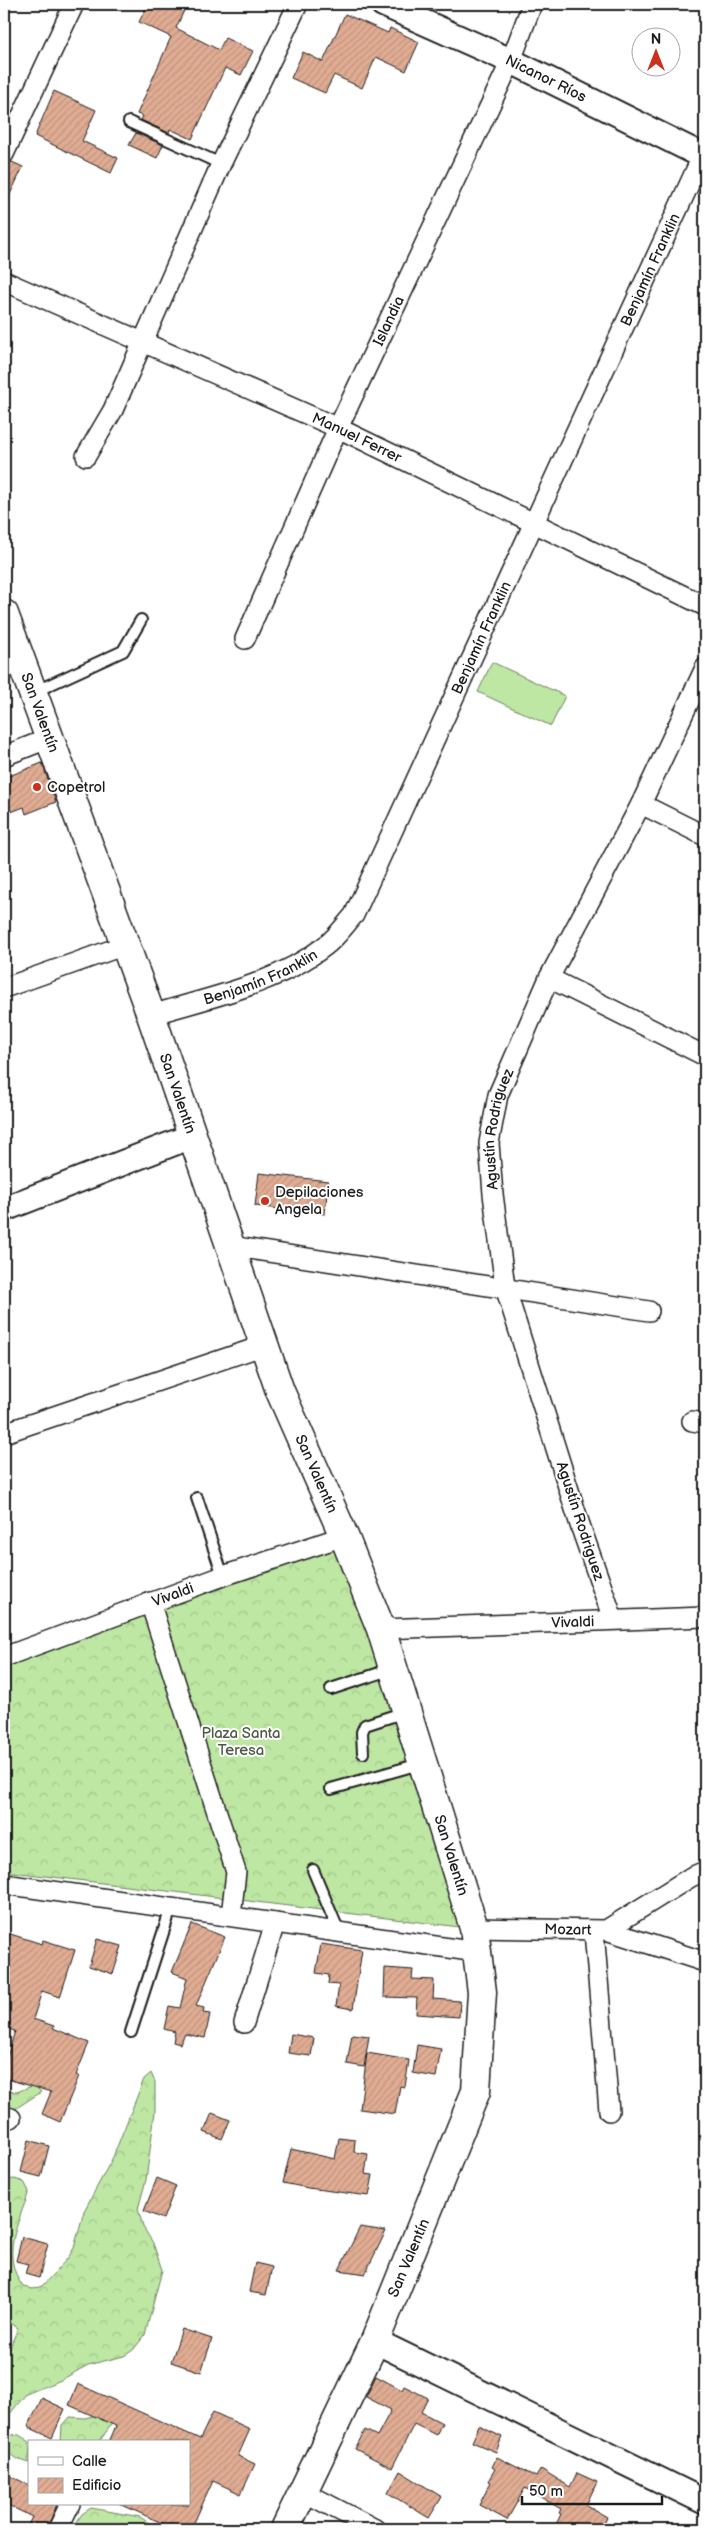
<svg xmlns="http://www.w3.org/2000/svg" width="709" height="2533" font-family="'Balsamiq Sans',sans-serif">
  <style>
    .grass { fill: #bee7a3; stroke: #6d8260 }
    .forest { fill: url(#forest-crowns); stroke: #6d8260 }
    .building { fill: url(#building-hatch); stroke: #1c1c1c }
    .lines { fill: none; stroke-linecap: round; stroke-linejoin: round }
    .service-casing { stroke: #1c1c1c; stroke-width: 14 }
    .minor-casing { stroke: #1c1c1c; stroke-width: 22 }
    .tertiary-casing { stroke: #1c1c1c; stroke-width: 28 }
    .secondary-casing { stroke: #1c1c1c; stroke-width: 31 }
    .service { stroke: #fff; stroke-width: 10 }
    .minor { stroke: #fff; stroke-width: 19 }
    .tertiary { stroke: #fff; stroke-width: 24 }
    .secondary { stroke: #fff; stroke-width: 28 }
    .poi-dot { fill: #c8321e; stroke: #fff; stroke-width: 2 }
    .labels { text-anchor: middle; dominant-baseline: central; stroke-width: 4; stroke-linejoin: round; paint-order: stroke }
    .street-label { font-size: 15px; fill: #1c1c1c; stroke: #fff }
    .poi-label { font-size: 15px; fill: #1c1c1c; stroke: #fff; text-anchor: start }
    .park-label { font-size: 15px; fill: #4d5944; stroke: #fff }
  </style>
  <defs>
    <pattern id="forest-crowns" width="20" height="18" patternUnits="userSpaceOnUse" patternTransform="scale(1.25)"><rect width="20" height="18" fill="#bee7a3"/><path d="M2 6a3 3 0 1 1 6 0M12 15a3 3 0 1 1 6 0" fill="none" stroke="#a3c68c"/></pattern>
    <pattern id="building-hatch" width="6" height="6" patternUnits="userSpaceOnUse" patternTransform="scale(1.25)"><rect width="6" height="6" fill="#e0ac93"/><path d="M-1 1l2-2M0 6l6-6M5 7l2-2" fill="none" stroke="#c0937e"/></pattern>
  </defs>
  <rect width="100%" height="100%" fill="#fff"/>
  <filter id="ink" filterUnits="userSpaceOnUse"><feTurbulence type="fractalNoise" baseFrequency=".02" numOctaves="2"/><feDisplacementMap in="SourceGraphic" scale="10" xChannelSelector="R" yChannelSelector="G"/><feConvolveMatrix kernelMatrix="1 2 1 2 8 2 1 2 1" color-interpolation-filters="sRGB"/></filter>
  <g filter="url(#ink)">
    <path class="grass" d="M 492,662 L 565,696 L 551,726 L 478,692 Z"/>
    <g class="forest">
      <path d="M 336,1539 L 476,1929 L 4,1871 L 4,1662 Z"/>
      <path d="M 151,2073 L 155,2082 L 155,2112 L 146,2180 L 138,2209 L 143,2227 L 153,2243 L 162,2270 L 145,2335 L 133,2350 L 124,2356 L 88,2365 L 61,2380 L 26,2394 L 4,2421 L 4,2361 L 18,2328 L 4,2318 L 4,2180 L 15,2179 L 24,2182 L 29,2191 C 18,2225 0,2254 23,2287 L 33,2289 L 42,2286 L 68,2258 L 74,2248 L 84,2211 L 113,2157 L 144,2079 Z"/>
      <path d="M 34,2085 L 41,2092 L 9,2113 L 6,2131 L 4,2132 L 4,2091 L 17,2092 Z"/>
      <path d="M 104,2413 L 113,2422 L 99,2442 L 61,2442 L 62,2426 L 70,2417 L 85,2418 Z"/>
      <path d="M 8,2434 L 19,2435 L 30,2442 L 29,2463 C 13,2459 4,2453 4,2435 Z"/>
      <path d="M 91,2508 L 140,2517 L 158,2529 L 72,2529 L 82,2514 Z"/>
    </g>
    <g class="building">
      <path d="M 148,4 L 187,4 L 176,28 L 219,50 L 225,38 L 253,51 L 241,75 L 225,68 L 192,139 L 170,129 L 169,133 L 141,120 L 143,116 L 137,114 L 171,37 L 139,22 Z"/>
      <path d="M 345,14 L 388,33 L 390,28 L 419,42 L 406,71 L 376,57 L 362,88 L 334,75 L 325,93 L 291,78 L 303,52 L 323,62 Z"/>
      <path d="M 54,91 L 96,110 L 82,141 L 118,158 L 111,173 L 35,136 Z"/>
      <path d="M 136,133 L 163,145 L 157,158 L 129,145 Z"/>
      <path d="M 12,162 L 23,167 L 4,207 L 4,170 L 6,165 Z"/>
      <path d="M 42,763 L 56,802 L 26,814 L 24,807 L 11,812 L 4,794 L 4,778 Z"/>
      <path d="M 259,1173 L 328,1181 L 325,1214 L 255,1206 Z"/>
      <path d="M 192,1924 L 225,1937 L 196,2006 L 204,2008 L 203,2013 L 210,2014 L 205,2038 L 185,2034 L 180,2044 L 173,2042 L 175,2032 L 164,2029 L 169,2006 L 180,2008 L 187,1978 L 172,1972 Z"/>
      <path d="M 4,1932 L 42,1944 L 43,1940 L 75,1950 L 60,1997 L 42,1991 L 33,2019 L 54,2026 L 53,2028 L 89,2043 L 76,2075 L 79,2076 L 60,2122 L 42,2114 L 51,2092 L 4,2078 L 4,2066 L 15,2031 L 4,2028 L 9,2003 L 4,2002 Z"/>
      <path d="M 97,1939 L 122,1946 L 113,1974 L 89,1966 Z"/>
      <path d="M 321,1944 L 362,1950 L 353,2009 L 336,2006 L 339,1985 L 328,1984 L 329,1975 L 316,1973 Z"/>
      <path d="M 385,1968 L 413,1970 L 412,1979 L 434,1980 L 433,1999 L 460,2001 L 459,2017 L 416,2014 L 417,1998 L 384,1997 Z"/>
      <path d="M 291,2034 L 314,2038 L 311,2056 L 288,2053 Z"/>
      <path d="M 352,2034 L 369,2036 L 364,2067 L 347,2064 Z"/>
      <path d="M 417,2045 L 441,2049 L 436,2077 L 413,2073 Z"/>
      <path d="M 367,2053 L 409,2060 L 405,2087 L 400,2086 L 395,2114 L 360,2109 Z"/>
      <path d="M 212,2113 L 230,2120 L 222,2139 L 204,2132 Z"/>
      <path d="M 339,2138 L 355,2140 L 354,2152 L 368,2154 L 365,2174 L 373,2175 L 369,2196 L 308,2188 L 283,2183 L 291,2149 L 335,2159 Z"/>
      <path d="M 29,2140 L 49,2146 L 41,2177 L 21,2172 Z"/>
      <path d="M 157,2178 L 176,2186 L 163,2219 L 144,2211 Z"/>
      <path d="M 360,2227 L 386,2231 L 365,2274 L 339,2270 Z"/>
      <path d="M 22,2237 L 48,2244 L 39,2278 L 25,2274 L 28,2264 L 16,2261 Z"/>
      <path d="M 255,2263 L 272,2267 L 266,2295 L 249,2292 Z"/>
      <path d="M 182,2329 L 212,2339 L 201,2372 L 171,2362 Z"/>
      <path d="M 376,2376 L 402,2390 L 404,2386 L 428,2398 L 421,2412 L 442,2423 L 436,2435 L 414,2424 L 392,2468 L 355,2449 L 365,2430 L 377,2436 L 391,2410 L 366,2397 Z"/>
      <path d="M 78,2384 L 200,2439 L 213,2412 L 250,2429 L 238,2456 L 255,2464 L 241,2494 L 213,2481 L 191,2529 L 175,2529 L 120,2504 L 189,2504 L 189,2442 L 109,2442 L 116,2426 L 69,2405 Z"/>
      <path d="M 42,2398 L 65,2409 L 52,2438 L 28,2427 Z"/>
      <path d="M 479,2426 L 502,2437 L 496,2452 L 472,2442 Z"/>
      <path d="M 497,2457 L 536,2477 L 541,2469 L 570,2487 L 577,2473 L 597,2482 L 586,2505 L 607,2517 L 600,2529 L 554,2529 L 561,2514 L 559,2513 L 561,2509 L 525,2488 L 507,2520 L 479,2505 L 491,2482 L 488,2481 L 495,2469 L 492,2467 Z"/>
      <path d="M 400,2471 L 442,2497 L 429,2518 L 388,2493 Z"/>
      <path d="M 4,2473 L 29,2485 L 29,2504 L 57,2504 L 47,2529 L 26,2529 L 32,2517 L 4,2503 Z"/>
    </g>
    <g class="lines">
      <defs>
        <g id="service">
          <path d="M 129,122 L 221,164"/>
          <path d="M 34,692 L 123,651 L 141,620"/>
          <path d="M 197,1498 L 223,1576"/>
          <path d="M 331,1689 L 392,1669"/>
          <path d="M 363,1753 L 362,1732 L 365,1725 L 405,1712"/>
          <path d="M 331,1789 L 423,1763"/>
          <path d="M 313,1870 L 339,1932"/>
          <path d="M 131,2032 L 171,1908"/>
        </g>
        <g id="minor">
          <path d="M 4,154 L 74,4"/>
          <path id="s1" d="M 4,281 L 338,428 L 705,606"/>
          <path d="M 86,456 L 113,410 L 221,164 L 298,4"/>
          <path id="s2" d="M 245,639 L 338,428 L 511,61 L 532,4"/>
          <path d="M 4,756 L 50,738"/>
          <path d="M 641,804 L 705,836"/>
          <path d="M 549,978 L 705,1056"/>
          <path d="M 4,988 L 125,945"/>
          <path id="s3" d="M 151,1015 C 210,997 275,985 325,946 C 336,938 345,925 354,915 L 705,150"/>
          <path d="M 230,1246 L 649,1311"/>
          <path d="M 692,1421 L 705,1423"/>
          <path d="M 4,1433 L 265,1345"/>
          <path d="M 150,1602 L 236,1872 L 231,1916"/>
          <path id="s4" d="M 613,1619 L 580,1525 L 505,1287 L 493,1194 L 489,1143 L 498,1095 L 549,978 L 641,804 L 705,668"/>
          <path id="s5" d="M 381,1629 L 705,1617"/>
          <path id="s6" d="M 4,1657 L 223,1576 L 344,1536"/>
          <path d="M 4,1884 L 477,1952"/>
          <path id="s7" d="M 474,1928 L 606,1930 L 691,1877 L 705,1871"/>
          <path d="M 606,1930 L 705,1962"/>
          <path d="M 594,1931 L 609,2111"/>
          <path d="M 244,2023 L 275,1923"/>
          <path d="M 4,2116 L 11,2118"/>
          <path d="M 302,2491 L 375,2529"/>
          <path d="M 58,2529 L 70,2504"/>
        </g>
        <g id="tertiary">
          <path id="s8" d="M 383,4 L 511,61 L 705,157"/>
          <path d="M 4,1209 L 192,1136"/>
          <path d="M 375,2341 L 705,2502"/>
        </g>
        <g id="secondary">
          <path id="s9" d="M 4,614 L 151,1015 L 280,1391 L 344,1536 L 381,1629 L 474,1928 L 482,1992 L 476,2091 L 375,2341 L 285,2529"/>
        </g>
      </defs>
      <use href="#service" class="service-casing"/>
      <use href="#minor" class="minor-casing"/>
      <use href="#tertiary" class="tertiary-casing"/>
      <use href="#secondary" class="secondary-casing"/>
      <use href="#service" class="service"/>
      <use href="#minor" class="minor"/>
      <use href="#tertiary" class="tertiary"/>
      <use href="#secondary" class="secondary"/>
    </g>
  </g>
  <g class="poi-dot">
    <circle cx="37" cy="787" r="5"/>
    <circle cx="265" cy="1201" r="5"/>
  </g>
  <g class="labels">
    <g class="street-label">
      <text stroke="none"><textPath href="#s8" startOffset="179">Nicanor Ríos</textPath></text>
      <text stroke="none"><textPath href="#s3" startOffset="941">Benjamín Franklin</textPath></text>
      <text stroke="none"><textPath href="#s2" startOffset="349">Islandia</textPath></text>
      <text stroke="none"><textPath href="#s1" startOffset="386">Manuel Ferrer</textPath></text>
      <text stroke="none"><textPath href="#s3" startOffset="536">Benjamín Franklin</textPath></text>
      <text stroke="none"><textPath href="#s9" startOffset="105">San Valentín</textPath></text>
      <text stroke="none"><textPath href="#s3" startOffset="116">Benjamín Franklin</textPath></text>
      <text stroke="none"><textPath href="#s9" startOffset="510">San Valentín</textPath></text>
      <text stroke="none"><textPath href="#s4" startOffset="509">Agustín Rodriguez</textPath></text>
      <text stroke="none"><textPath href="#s9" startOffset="915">San Valentín</textPath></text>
      <text transform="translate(580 1521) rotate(72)">Agustín Rodriguez</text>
      <text stroke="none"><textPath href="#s6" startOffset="180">Vivaldi</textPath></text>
      <text stroke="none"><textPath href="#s5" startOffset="192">Vivaldi</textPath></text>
      <text stroke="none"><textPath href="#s9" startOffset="1320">San Valentín</textPath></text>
      <text stroke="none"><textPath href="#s7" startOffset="94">Mozart</textPath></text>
      <text transform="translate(409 2258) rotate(-67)">San Valentín</text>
    </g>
    <g class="poi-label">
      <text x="47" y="787">Copetrol</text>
      <text x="275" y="1192">Depilaciones<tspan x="275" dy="17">Angela</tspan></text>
    </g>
    <g class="park-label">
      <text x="241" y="1733">Plaza Santa<tspan x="241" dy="17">Teresa</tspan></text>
    </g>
  </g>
  <rect width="709" height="2533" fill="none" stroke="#fff" stroke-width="20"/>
  <rect x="10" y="10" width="689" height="2513" fill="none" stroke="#1c1c1c" stroke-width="2" filter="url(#ink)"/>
  <rect x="28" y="2440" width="162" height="65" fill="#ffffff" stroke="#a4a4a4"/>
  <rect x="38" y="2457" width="25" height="8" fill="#ffffff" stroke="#a4a4a4"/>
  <text x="72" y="2466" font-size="15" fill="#1c1c1c">Calle</text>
  <rect x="38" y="2478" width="25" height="15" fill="url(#building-hatch)" stroke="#a4a4a4"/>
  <text x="72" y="2490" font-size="15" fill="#1c1c1c">Edificio</text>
  <g transform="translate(656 52)"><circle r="24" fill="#ffffff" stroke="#a4a4a4"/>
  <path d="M0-4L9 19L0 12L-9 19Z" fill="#c8321e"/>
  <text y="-8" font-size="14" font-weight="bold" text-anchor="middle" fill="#1c1c1c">N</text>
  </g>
  <path d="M522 2496v8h140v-8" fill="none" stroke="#1c1c1c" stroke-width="2.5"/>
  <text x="529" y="2496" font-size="15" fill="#1c1c1c" stroke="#ffffff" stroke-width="4" paint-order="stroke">50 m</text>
</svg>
